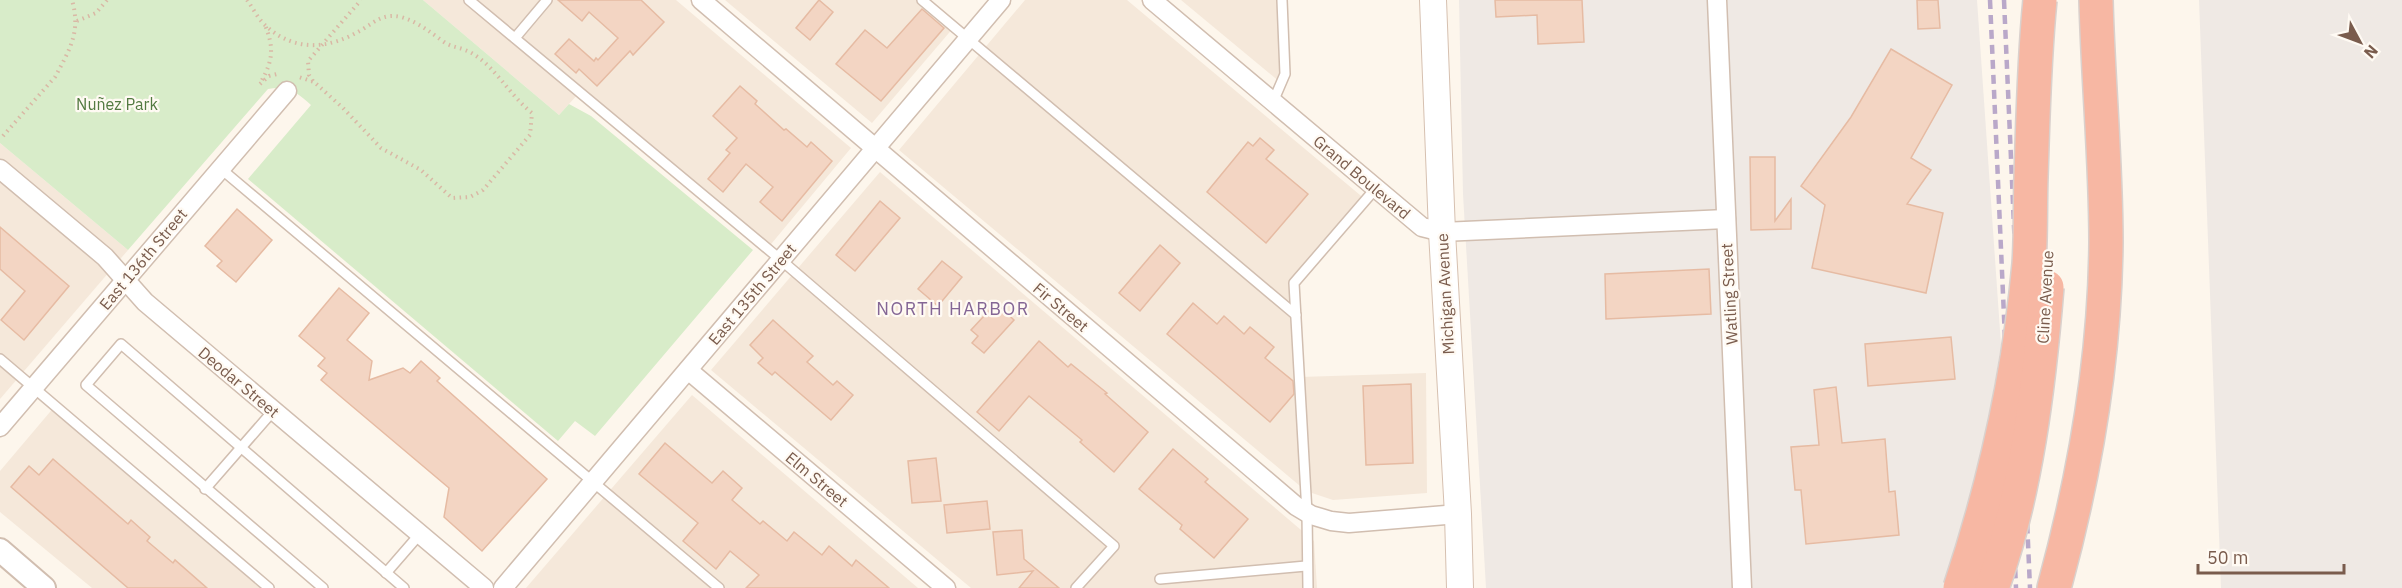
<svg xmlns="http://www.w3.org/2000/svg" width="2402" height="588" font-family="'IBM Plex Sans',sans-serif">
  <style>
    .residential { fill: #f5e8da }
    .industrial { fill: #efe9e4 }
    .green { fill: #d8ecc9 }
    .building { fill: #f3d5c3; stroke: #e6bba3; stroke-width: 1.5 }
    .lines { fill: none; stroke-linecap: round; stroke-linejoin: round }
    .service-casing { stroke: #d1beb0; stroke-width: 12 }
    .minor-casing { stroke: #d1beb0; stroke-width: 21 }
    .tertiary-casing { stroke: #d1beb0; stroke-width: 26 }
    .secondary-casing { stroke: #d6c0b0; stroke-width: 28 }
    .motorway-casing { stroke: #dad1cd; stroke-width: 36 }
    .path { stroke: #d9b8a5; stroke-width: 4; stroke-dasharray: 1.5 4.5; stroke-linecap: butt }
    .service { stroke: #fff; stroke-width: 9 }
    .minor { stroke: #fff; stroke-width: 18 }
    .tertiary { stroke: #fff; stroke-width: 22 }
    .secondary { stroke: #fff; stroke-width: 26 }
    .motorway { stroke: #f7b7a3; stroke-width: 33 }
    .rail { stroke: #b9a8c9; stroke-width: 4.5; stroke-dasharray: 9 6; stroke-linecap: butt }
    .motorway-bridge-casing { stroke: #dad1cd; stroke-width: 36; stroke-linecap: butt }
    .motorway-bridge { stroke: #f7b7a3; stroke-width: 33 }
    .labels { text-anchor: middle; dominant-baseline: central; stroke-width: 4.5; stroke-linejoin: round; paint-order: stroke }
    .park-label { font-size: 16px; fill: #537a41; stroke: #fffaf3 }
    .street-label { font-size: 16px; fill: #7a5c4d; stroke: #fffaf3 }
    .neighbourhood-label { font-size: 18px; letter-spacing: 1.5px; fill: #846695; stroke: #fffaf3 }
  </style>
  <rect width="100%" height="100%" fill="#fdf6ec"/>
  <g class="residential">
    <path d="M 423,0 L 676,0 L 851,148 L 767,249 L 579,93 L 559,115 Z"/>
    <path d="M 725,0 L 922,0 L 954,27 L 872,123 Z"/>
    <path d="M 1025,0 L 1127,0 L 1366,200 L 1294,283 L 1300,377 L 1426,373 L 1427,493 L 1333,500 L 1306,491 L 899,150 Z"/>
    <path d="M 1181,0 L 1282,0 L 1281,83 Z"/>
    <path d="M 0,143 L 128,250 L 0,399 Z"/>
    <path d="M 880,172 L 1314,541 L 1317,588 L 971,588 L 711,370 Z"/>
    <path d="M 692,395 L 918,588 L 526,588 Z"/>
    <path d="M 55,406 L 269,588 L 92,588 L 0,512 L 0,471 Z"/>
  </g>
  <g class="industrial">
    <path d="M 1459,0 L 1977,0 L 2001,345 L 1987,429 L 1969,504 L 1944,588 L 1486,588 L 1463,194 Z"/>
    <path d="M 2199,0 L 2402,0 L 2402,588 L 2221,588 Z"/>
  </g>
  <path class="green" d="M 0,0 L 423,0 L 559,115 L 569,104 L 591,116 L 753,250 L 595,436 L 575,421 L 558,441 L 248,179 L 311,105 C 297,92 287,85 268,89 L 128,250 L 0,143 Z"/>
  <g class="building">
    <path d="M 558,0 L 641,0 L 664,22 L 633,55 L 630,51 L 597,86 L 579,69 L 576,73 L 555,54 L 569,39 L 594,61 L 596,58 L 598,60 L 618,38 L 589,12 L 582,21 Z"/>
    <path d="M 819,0 L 833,12 L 810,40 L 796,28 Z"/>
    <path d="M 1495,0 L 1582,0 L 1584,42 L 1538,44 L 1537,15 L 1496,17 Z"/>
    <path d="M 1917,0 L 1938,0 L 1940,28 L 1918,29 Z"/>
    <path d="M 922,9 L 944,28 L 881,101 L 836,64 L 865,30 L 887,48 Z"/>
    <path d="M 1891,49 L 1952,85 L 1911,158 L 1931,170 L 1907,204 L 1943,213 L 1926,293 L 1812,268 L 1825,205 L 1801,186 L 1851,117 Z"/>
    <path d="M 740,86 L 757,101 L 755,104 L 784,130 L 786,129 L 807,147 L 811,142 L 832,161 L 782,221 L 760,202 L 773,187 L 746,164 L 723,192 L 708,179 L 730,153 L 726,150 L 737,138 L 713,116 Z"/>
    <path d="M 1260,138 L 1274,150 L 1266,159 L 1308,194 L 1266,243 L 1207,192 L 1248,142 L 1253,146 Z"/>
    <path d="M 1750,157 L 1775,157 L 1775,221 L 1791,199 L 1791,229 L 1751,230 Z"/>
    <path d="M 880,201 L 900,218 L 855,271 L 836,255 Z"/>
    <path d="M 237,209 L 272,240 L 236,282 L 217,266 L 222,261 L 205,246 Z"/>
    <path d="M 0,227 L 69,286 L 24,340 L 1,320 L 25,291 L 0,269 Z"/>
    <path d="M 1160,245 L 1180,263 L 1140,311 L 1119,293 Z"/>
    <path d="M 942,261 L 962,277 L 938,306 L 918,289 Z"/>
    <path d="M 1709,269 L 1711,314 L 1606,319 L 1605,274 Z"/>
    <path d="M 339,288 L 369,313 L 347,340 L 372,361 L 369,380 L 403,368 L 410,373 L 421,361 L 440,378 L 437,381 L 547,479 L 482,551 L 444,517 L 449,488 L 321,380 L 327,373 L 318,366 L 325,358 L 299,336 Z"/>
    <path d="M 996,303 L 1014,320 L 984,353 L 972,343 L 978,336 L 971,330 Z"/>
    <path d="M 1193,303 L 1217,324 L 1224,316 L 1244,334 L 1250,327 L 1274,347 L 1265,358 L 1293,381 L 1294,394 L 1270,422 L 1167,334 Z"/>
    <path d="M 773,320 L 813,356 L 807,362 L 833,385 L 837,381 L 853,395 L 831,420 L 775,372 L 772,375 L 758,363 L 763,358 L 750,345 Z"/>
    <path d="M 1951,337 L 1955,379 L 1868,386 L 1865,344 Z"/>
    <path d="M 1039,341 L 1068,367 L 1071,364 L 1107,393 L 1105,394 L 1148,432 L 1114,472 L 1080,442 L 1082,440 L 1029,396 L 999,431 L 977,412 Z"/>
    <path d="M 1411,384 L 1413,463 L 1366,465 L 1363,386 Z"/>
    <path d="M 1836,387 L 1842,443 L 1885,439 L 1889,492 L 1895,491 L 1899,535 L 1806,544 L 1801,490 L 1795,490 L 1791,447 L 1819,445 L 1814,390 Z"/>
    <path d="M 665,443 L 712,483 L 723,471 L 742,488 L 732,500 L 760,524 L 763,521 L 787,541 L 794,532 L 822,555 L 829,546 L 852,566 L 856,560 L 889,588 L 746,588 L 759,575 L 730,551 L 716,569 L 683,541 L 698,523 L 639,474 Z"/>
    <path d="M 1173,449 L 1208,479 L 1205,482 L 1248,519 L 1214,558 L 1180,529 L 1182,525 L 1139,489 Z"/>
    <path d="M 936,458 L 941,501 L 912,503 L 908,461 Z"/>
    <path d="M 53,459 L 128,524 L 131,520 L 150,537 L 147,541 L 173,563 L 175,560 L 207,588 L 128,588 L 11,487 L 29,466 L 39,475 Z"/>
    <path d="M 987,501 L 990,529 L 947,533 L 944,505 Z"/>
    <path d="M 1022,530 L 1024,559 L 1059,588 L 1019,588 L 1033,571 L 997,575 L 993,532 Z"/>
  </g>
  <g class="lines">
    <defs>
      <g id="service">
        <path d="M 469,0 L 781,260 L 1114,546 L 1076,588"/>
        <path d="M 922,0 L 1296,315"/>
        <path d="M 515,38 L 547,0"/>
        <path d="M 1273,102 L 1285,74 L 1282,0"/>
        <path d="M 220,168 L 719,588"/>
        <path d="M 0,359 L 269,588"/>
        <path d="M 205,489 L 273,411"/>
        <path d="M 386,573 L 419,535"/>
        <path d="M 1160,579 L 1306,566"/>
        <path d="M 323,588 L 86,385 L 121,344 L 404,588"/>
        <path d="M 1308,588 L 1307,513 L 1294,283 L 1376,188"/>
      </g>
      <g id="minor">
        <path d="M 701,0 L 1296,506 L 1311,515 L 1331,521 L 1349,523 L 1458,514"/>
        <path d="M 1152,0 L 1422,227 L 1442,232 L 1726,219"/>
        <path d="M 1717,0 L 1742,588"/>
        <path d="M 0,169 L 105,257 L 145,302 L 484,588"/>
        <path d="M 688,370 L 946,588"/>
        <path d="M 0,427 L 287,91"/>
        <path d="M 503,588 L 1001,0"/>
      </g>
      <path id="tertiary" d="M 0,550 L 44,588"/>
      <path id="secondary" d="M 1433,0 L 1442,232 L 1458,514 L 1460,588"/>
      <path id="motorway" d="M 2054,588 C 2085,475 2105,359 2106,242 C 2106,161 2098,81 2096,0"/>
    </defs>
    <use href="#service" class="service-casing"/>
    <use href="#minor" class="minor-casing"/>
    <use href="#tertiary" class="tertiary-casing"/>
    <use href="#secondary" class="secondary-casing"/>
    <use href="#motorway" class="motorway-casing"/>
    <g class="path">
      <path d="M 247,0 C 253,8 258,19 266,26 C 296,53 330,49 363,29 C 376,21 384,13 401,17 C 418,22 430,32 444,42 C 451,47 458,47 465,50 C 476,54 487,64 494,72 C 507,86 517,101 532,113 L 530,135 L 483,190 L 470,197 L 452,198 L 421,170 L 381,148 L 343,108 L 314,82 L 299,77"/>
      <path d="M 77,21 L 96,13 L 107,0"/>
      <path d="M 262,80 C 273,60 274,47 265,25"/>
      <path d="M 313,81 L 309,75 L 308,61 L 361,0"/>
      <path d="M 260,84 L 269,76 L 277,74"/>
      <path d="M 3,136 L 55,77 C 70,49 81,32 72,0"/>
    </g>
    <use href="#service" class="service"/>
    <use href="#minor" class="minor"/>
    <use href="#tertiary" class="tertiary"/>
    <use href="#secondary" class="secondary"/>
    <use href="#motorway" class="motorway"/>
    <g class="rail">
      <path d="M 1990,0 L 2016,588"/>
      <path d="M 2004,0 L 2030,588"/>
    </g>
    <defs>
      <g id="motorway-bridge">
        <path d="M 1960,588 C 1995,483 2019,374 2029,264 C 2031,235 2030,206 2031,177 C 2033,118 2034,59 2040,0"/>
        <path d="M 1992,588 C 2026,495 2039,385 2047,287"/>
      </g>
    </defs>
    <use href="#motorway-bridge" class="motorway-bridge-casing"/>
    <use href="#motorway-bridge" class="motorway-bridge"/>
  </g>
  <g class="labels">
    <g class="park-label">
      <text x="117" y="104">Nuñez Park</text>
    </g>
    <g class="street-label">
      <text transform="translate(1362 177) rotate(40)">Grand Boulevard</text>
      <text transform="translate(143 259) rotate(-50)">East 136th Street</text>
      <text transform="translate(752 294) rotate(-50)">East 135th Street</text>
      <text transform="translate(1445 294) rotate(-93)">Michigan Avenue</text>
      <text transform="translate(1729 294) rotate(-93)">Watling Street</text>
      <text transform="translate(2045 297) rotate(-87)">Cline Avenue</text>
      <text transform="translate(1061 307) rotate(40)">Fir Street</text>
      <text transform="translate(239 382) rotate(40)">Deodar Street</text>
      <text transform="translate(817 479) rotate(40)">Elm Street</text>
    </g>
    <g class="neighbourhood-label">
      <text x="953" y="308">NORTH HARBOR</text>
    </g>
  </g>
  <g transform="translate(2360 42) rotate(131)" stroke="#fffaf3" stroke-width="4.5" paint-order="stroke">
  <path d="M0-4.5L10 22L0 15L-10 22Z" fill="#7a5c4d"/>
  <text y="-9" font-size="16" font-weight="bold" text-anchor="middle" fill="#7a5c4d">N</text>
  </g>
  <path d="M2198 564v9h146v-9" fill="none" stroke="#7a5c4d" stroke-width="3"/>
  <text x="2207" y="564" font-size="18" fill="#7a5c4d" stroke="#fffaf3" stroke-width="4.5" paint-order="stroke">50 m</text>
</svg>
